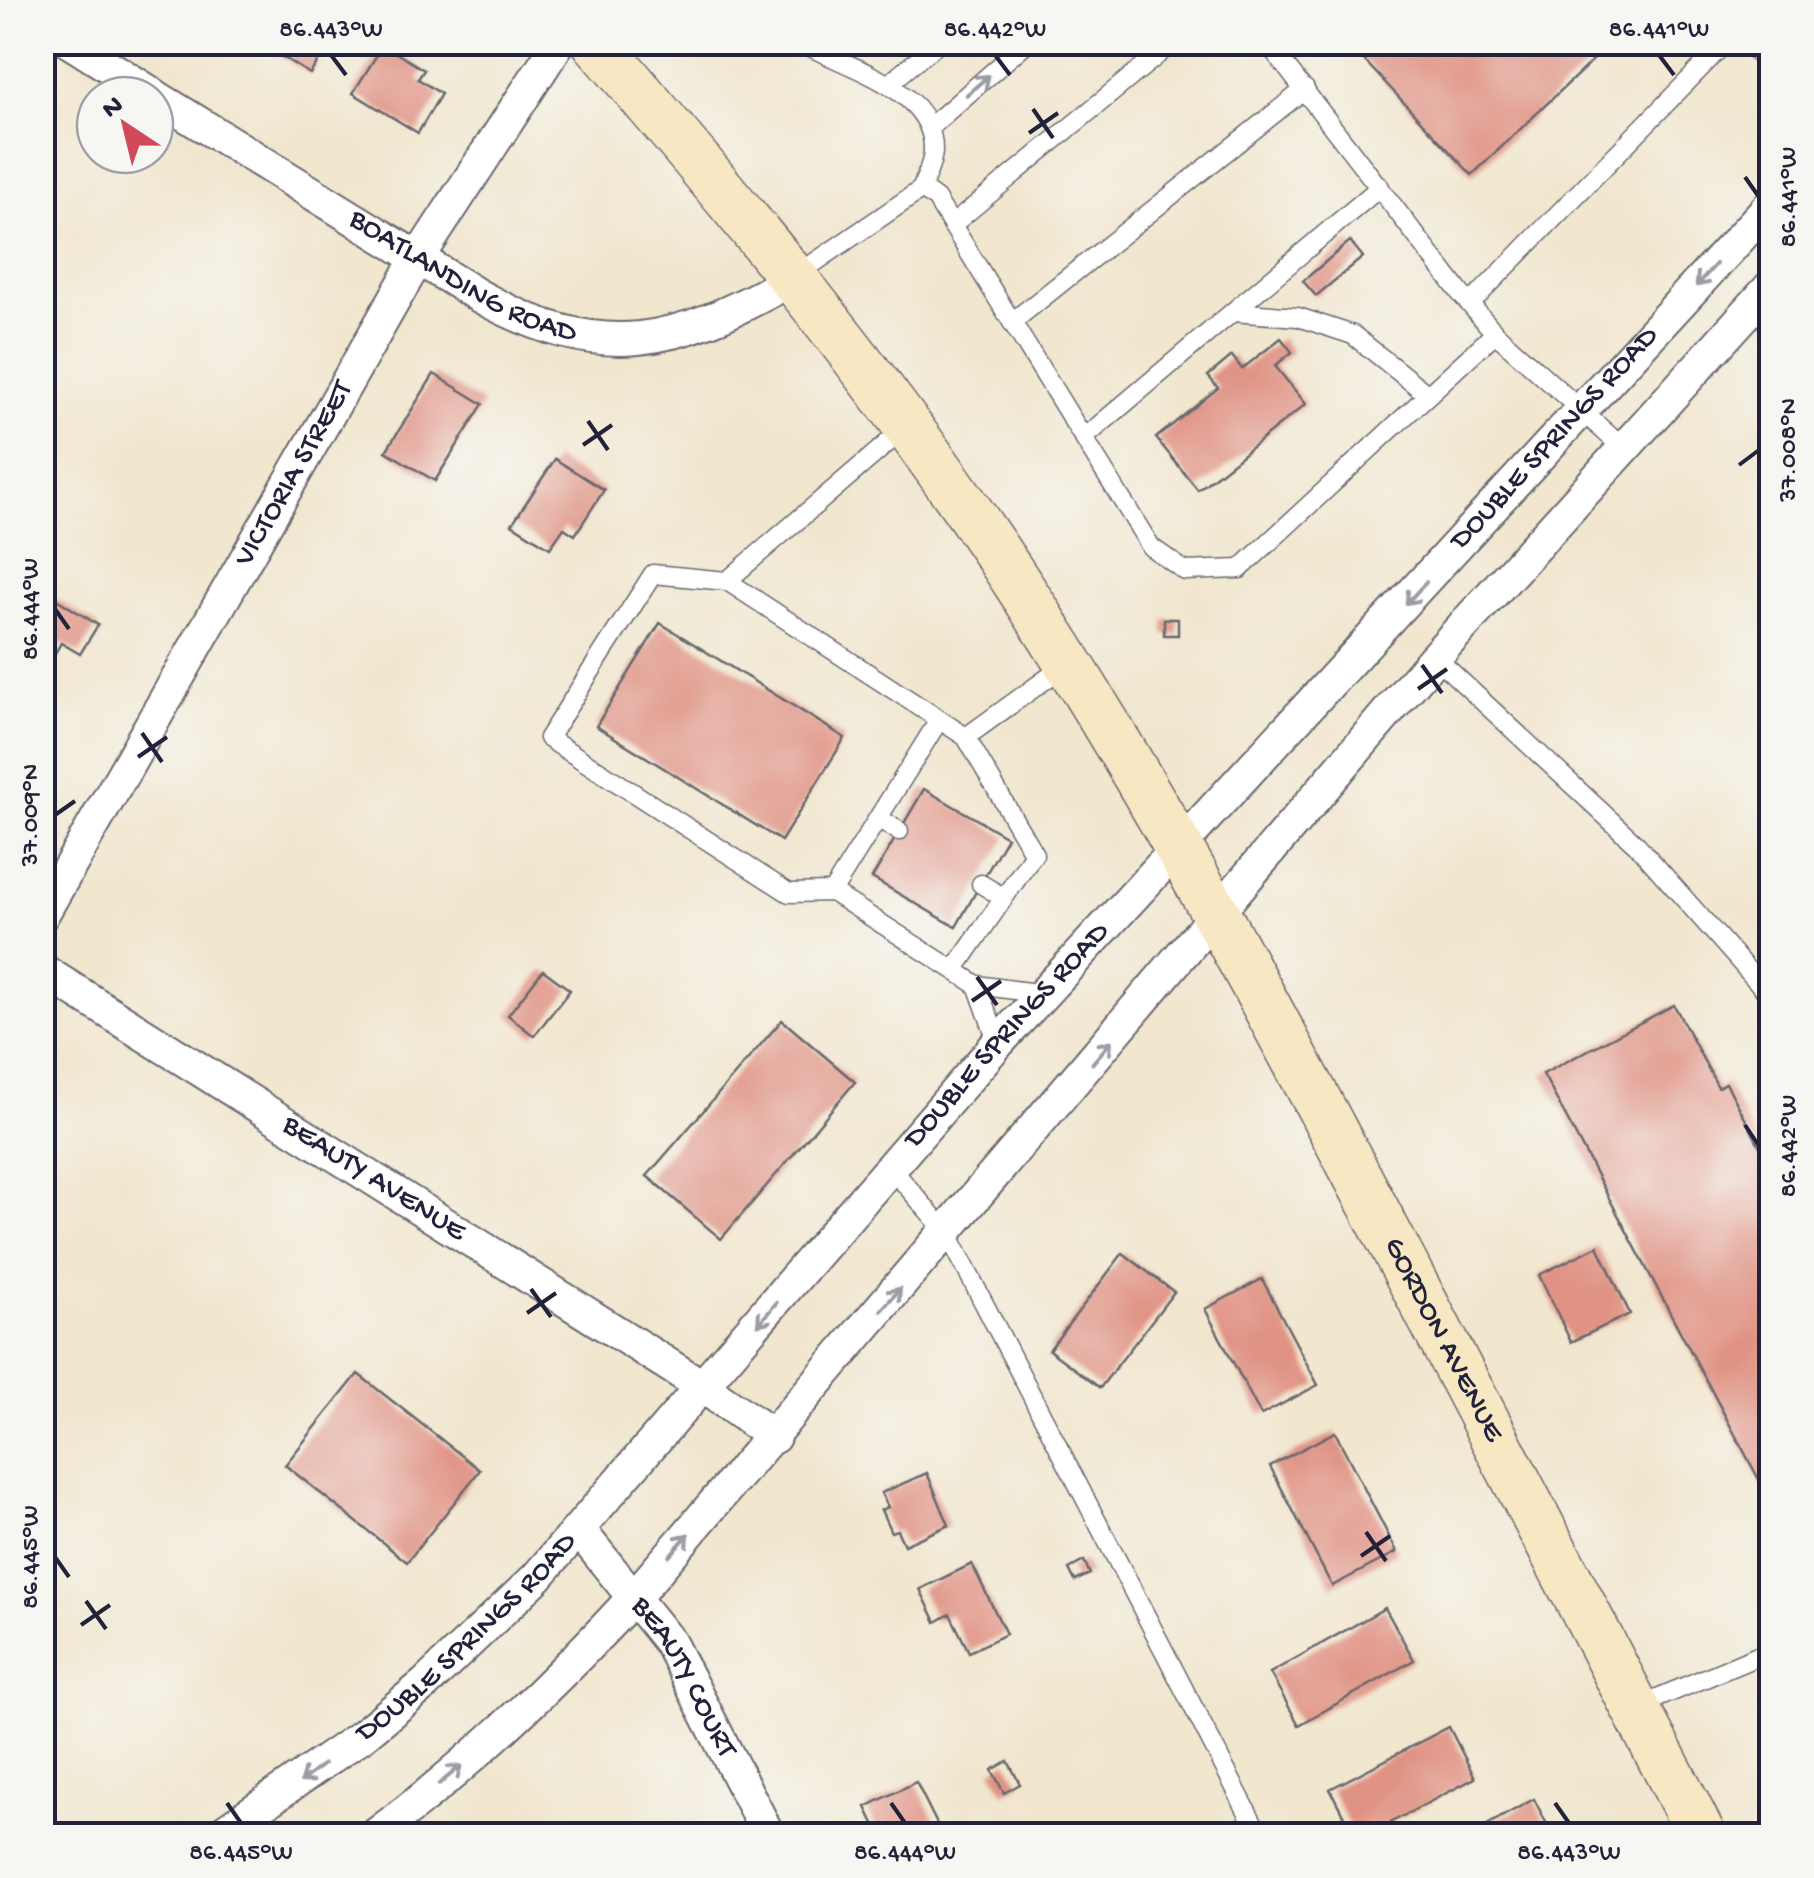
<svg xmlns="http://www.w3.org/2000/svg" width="1814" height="1878" font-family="'Gochi Hand',sans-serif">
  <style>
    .building { fill: #e09384 }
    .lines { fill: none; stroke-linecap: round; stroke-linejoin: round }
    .service-casing { stroke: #6a676e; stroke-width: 21 }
    .minor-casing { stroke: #6a676e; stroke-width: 36 }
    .secondary-casing { stroke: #6a676e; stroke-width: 51 }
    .service { stroke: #fff; stroke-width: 18 }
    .minor { stroke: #fff; stroke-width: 32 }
    .secondary { stroke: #f8e7c3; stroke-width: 48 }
    .oneway { stroke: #9c9ca7 }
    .ticks { fill: none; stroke: #22223b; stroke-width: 4 }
    .labels { text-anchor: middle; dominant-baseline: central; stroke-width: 10; stroke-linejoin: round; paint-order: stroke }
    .street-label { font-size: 30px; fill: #22223b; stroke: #f6f6f2 }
    .neatline { fill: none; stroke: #22223b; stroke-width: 4 }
    .ticks-label { font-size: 25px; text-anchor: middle; fill: #22223b }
  </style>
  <rect width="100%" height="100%" fill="#f6f6f2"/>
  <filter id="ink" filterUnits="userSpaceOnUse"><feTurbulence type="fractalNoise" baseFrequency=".01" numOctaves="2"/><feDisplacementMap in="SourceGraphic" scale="20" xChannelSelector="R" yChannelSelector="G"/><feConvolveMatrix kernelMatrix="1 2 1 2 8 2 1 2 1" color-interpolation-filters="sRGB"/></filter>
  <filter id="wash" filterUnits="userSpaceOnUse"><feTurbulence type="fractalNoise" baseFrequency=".0048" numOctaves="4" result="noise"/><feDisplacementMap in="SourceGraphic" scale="40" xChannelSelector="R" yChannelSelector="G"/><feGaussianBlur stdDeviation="2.25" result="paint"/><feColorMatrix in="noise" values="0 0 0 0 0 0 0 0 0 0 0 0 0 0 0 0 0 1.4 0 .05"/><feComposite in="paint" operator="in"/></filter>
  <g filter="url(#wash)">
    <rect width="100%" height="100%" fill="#f1e6ce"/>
    <g id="blocks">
      <g class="building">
        <path d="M 272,42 L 330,42 L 310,74 L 268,48 Z"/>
        <path d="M 1347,42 L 1612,42 L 1472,175 Z"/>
        <path d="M 383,45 L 424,70 L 418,79 L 441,94 L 418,133 L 353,93 Z"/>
        <path d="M 1350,241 L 1363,257 L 1316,296 L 1303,281 Z"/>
        <path d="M 1281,338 L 1292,352 L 1275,366 L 1306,404 L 1198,490 L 1156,438 L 1218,388 L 1208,376 L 1232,356 L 1242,369 Z"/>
        <path d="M 434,374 L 483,404 L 435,481 L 386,451 Z"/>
        <path d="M 555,459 L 604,490 L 575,535 L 564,528 L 550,548 L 512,524 Z"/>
        <path d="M 42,590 L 98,625 L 80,654 L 61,643 L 52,658 L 42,652 Z"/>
        <rect x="1164" y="619" width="14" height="16"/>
        <path d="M 660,623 L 845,738 L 781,841 L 596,726 Z"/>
        <path d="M 924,789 L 1007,837 L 956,927 L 872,878 Z"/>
        <path d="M 543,970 L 570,990 L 534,1036 L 508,1015 Z"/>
        <path d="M 1674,1005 L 1718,1087 L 1726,1083 L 1772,1169 L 1772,1504 L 1543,1074 Z"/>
        <path d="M 782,1020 L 855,1082 L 721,1239 L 647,1176 Z"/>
        <path d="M 1598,1246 L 1630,1314 L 1571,1342 L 1539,1275 Z"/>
        <path d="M 1123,1253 L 1174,1292 L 1100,1388 L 1049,1350 Z"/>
        <path d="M 1262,1279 L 1318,1385 L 1261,1415 L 1205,1309 Z"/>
        <path d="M 358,1374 L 480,1470 L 407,1562 L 285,1465 Z"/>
        <path d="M 1335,1432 L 1397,1552 L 1332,1586 L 1270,1466 Z"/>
        <path d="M 927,1473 L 949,1525 L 904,1545 L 897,1530 L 891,1532 L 881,1510 L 888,1507 L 881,1493 Z"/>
        <path d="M 1084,1561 L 1090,1574 L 1075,1581 L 1069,1569 Z"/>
        <path d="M 972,1564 L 1006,1634 L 969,1652 L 950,1614 L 936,1622 L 920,1589 Z"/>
        <path d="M 1385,1608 L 1414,1660 L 1299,1725 L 1270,1673 Z"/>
        <path d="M 1449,1727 L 1475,1778 L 1365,1836 L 1354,1836 L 1330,1789 Z"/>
        <path d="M 1008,1761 L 1020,1784 L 1004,1793 L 992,1770 Z"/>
        <path d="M 916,1782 L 943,1836 L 880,1836 L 866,1807 Z"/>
        <path d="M 1534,1799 L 1553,1836 L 1467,1836 Z"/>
      </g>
    </g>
  </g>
  <g filter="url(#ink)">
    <use href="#blocks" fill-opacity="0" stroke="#6a676e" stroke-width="2.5"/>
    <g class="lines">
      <defs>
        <g id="service">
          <path d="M 801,42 C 844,67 935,88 933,151 C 933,163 925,177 922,189"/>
          <path d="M 1267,42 L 1461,294 L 1495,333 L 1623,448"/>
          <path d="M 1746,42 L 1772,67"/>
          <path d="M 890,83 L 939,42"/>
          <path d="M 930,127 L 1027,42"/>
          <path d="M 952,225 L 1173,42"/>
          <path d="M 792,278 L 922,189 L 936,199 L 1151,547 L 1185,571 L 1240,569 L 1495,333"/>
          <path d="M 1470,304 L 1726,42"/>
          <path d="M 1233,312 L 1298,317 L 1353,335 L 1428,395"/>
          <path d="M 1012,322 L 1305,89"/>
          <path d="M 1084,438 L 1380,187"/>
          <path d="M 727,581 L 905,428"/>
          <path d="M 1435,657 L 1637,845 L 1772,998"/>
          <path d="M 966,737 L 727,581 L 653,574 L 548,738 L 789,893 L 832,892 L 977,985"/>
          <path d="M 878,818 L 899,831"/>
          <path d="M 981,884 L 1003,897"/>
          <path d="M 832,892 L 939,720"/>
          <path d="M 955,969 L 1034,854 L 966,737 L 1067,664"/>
          <path d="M 998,1043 L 977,985 L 1044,994"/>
          <path d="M 892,1169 L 948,1234 L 1260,1836"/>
          <path d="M 1636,1707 L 1772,1650"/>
        </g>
        <g id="minor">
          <path d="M 70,42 L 154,95"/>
          <path id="s1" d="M 155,96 L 479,296 C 603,364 674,346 792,279"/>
          <path id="s2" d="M 42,915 L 417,260 L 559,42"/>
          <path id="s3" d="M 42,970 L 705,1388 L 774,1437"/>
          <path id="s4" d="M 580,1531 L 670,1643 L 769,1836"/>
          <path id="s5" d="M 217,1836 L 363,1735 L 425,1684 L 537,1577 L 998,1043 L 1772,203"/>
          <path d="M 374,1836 C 470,1765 555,1683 636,1595 L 1435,657 L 1772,285"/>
        </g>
        <g id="secondary">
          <path id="s6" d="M 596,42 C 741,211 885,384 1008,569 C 1153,788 1275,1019 1397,1252 C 1498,1446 1601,1641 1702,1836"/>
        </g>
      </defs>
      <use href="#service" class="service-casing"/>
      <use href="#minor" class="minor-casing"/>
      <use href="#secondary" class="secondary-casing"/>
      <use href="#service" class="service"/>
      <use href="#minor" class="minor"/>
      <use href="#secondary" class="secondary"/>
    </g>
    <defs><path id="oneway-shaft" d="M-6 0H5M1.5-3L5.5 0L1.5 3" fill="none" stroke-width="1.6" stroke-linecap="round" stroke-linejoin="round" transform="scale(2.5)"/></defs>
    <g class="oneway">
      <use href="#oneway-shaft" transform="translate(978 85) rotate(-41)"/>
      <use href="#oneway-shaft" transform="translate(1706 275) rotate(132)"/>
      <use href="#oneway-shaft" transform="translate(1416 593) rotate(133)"/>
      <use href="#oneway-shaft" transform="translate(1102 1052) rotate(-50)"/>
      <use href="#oneway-shaft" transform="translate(891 1299) rotate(-49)"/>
      <use href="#oneway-shaft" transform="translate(767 1314) rotate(130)"/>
      <use href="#oneway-shaft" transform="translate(679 1545) rotate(-49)"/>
      <use href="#oneway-shaft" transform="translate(312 1773) rotate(143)"/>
      <use href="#oneway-shaft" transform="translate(450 1775) rotate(-40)"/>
    </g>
  </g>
  <path class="ticks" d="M 331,55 L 346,75M 995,55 L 1010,75M 1659,55 L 1674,75M 1033,109 L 1053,138M 1029,133 L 1058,113M 1745,177 L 1759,197M 588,421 L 608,450M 583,445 L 612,425M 1739,465 L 1759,450M 55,609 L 69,629M 1422,665 L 1442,693M 1418,689 L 1447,669M 142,733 L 162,762M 138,757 L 167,737M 55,815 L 75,801M 977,977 L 997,1005M 972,1001 L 1001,981M 1745,1125 L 1759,1146M 531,1289 L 551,1317M 527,1313 L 556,1293M 1366,1532 L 1386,1561M 1361,1556 L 1390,1536M 55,1557 L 69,1577M 86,1601 L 106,1629M 81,1625 L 110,1605M 227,1803 L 241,1823M 891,1803 L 905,1823M 1555,1803 L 1569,1823"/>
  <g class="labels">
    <g class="street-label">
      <text stroke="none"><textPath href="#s1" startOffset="358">BOATLANDING ROAD</textPath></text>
      <text stroke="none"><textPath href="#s5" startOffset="1940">DOUBLE SPRINGS ROAD</textPath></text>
      <text stroke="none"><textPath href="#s2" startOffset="508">VICTORIA STREET</textPath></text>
      <text stroke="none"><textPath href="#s5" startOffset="1130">DOUBLE SPRINGS ROAD</textPath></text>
      <text stroke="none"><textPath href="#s3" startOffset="392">BEAUTY AVENUE</textPath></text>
      <text stroke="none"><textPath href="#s6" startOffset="1555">GORDON AVENUE</textPath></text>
      <text stroke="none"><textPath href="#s5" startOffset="320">DOUBLE SPRINGS ROAD</textPath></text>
      <text stroke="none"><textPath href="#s4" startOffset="180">BEAUTY COURT</textPath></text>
    </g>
  </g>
  <rect width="1814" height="1878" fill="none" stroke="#f6f6f2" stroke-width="110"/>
  <g transform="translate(125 125) rotate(325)"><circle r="48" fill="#f6f6f2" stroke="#a1a1a9" stroke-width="2.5"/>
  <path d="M0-8L18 38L0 25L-18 38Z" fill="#d1495b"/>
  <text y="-15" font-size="28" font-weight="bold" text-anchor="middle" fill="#22223b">N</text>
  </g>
  <rect x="55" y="55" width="1704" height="1768" class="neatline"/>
  <g class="ticks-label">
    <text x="331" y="36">86.443°W</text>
    <text x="995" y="36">86.442°W</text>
    <text x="1659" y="36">86.441°W</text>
    <text transform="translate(1786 197) rotate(-90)" y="9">86.441°W</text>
    <text transform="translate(1786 450) rotate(-90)" y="9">37.008°N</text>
    <text transform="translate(28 609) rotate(-90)" y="9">86.444°W</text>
    <text transform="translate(28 815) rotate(-90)" y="9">37.009°N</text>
    <text transform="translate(1786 1146) rotate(-90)" y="9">86.442°W</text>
    <text transform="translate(28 1557) rotate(-90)" y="9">86.445°W</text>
    <text x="241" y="1859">86.445°W</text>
    <text x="905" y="1859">86.444°W</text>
    <text x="1569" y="1859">86.443°W</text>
  </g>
</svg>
